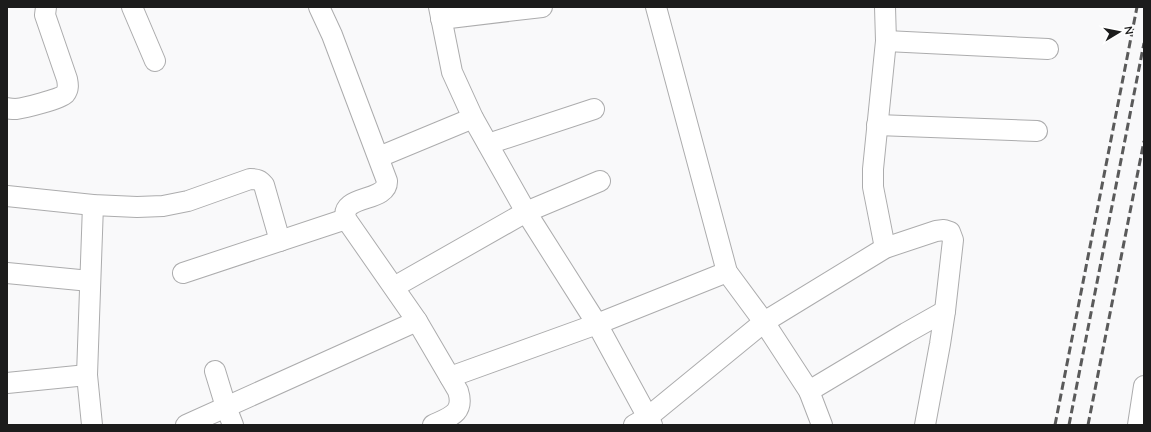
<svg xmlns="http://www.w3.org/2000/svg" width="1151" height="432" font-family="'Nunito Sans',sans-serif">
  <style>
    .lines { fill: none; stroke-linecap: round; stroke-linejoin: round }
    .minor-casing { stroke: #acacad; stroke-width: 22 }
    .minor { stroke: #fff; stroke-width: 20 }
    .rail { stroke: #5a5a5a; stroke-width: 3; stroke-dasharray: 8 4; stroke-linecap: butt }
  </style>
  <rect width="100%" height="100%" fill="#f9f9fa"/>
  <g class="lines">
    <defs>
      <g id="minor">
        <path d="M 132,7 L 155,61"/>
        <path d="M 319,7 L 332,35 L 387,181 C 388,203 339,194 346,219 L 417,321 L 458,391 C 465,413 450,417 433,425"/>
        <path d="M 439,7 L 452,72 L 473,118 L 526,212 L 597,324 L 652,425"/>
        <path d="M 656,7 L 727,272 L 764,322 L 809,391 L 822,425"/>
        <path d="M 441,19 L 542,7"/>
        <path d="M 886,41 L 1048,49"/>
        <path d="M 7,108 C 10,109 13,109 16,109 C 25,108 60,99 65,94 C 69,89 68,84 67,79 L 45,15 L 46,7"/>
        <path d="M 877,125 L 1037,131"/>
        <path d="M 488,144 L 594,109"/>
        <path d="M 379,157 L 473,118"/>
        <path d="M 7,196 L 93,205 L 137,207 L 163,206 L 188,201 L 250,179 C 257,179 260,180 264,185 L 280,241"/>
        <path d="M 885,248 L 873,187 L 873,169 L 886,41 L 885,7"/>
        <path d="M 7,273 L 90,281"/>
        <path d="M 183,273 L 346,219"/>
        <path d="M 394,287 L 526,212 L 600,181"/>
        <path d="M 215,371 L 226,407 L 233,425"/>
        <path d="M 450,377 L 597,324 L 727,272"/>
        <path d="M 7,383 L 87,375"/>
        <path d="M 809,391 L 906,333 L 945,311"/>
        <path d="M 92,425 L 87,375 L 93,205"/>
        <path d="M 186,425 L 417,321"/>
        <path d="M 634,425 L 648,417 L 764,322 L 885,248 L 936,231 L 944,230 L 950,232 L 953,240 L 945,311 L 940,344 L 925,425"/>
        <path d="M 1138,425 L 1144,386"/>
      </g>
    </defs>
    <use href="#minor" class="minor-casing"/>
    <use href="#minor" class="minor"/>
    <g class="rail">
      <path d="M 1055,425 L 1137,7"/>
      <path d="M 1069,425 L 1144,43"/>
      <path d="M 1088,425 L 1144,141"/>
    </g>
  </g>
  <rect width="1151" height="432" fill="none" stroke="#1c1c1c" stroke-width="16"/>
  <g transform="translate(1119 32) rotate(80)" stroke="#ffffff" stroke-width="3" paint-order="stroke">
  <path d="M0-3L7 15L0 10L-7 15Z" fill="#1c1c1c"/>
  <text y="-6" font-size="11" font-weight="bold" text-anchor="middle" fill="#1c1c1c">N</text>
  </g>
</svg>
